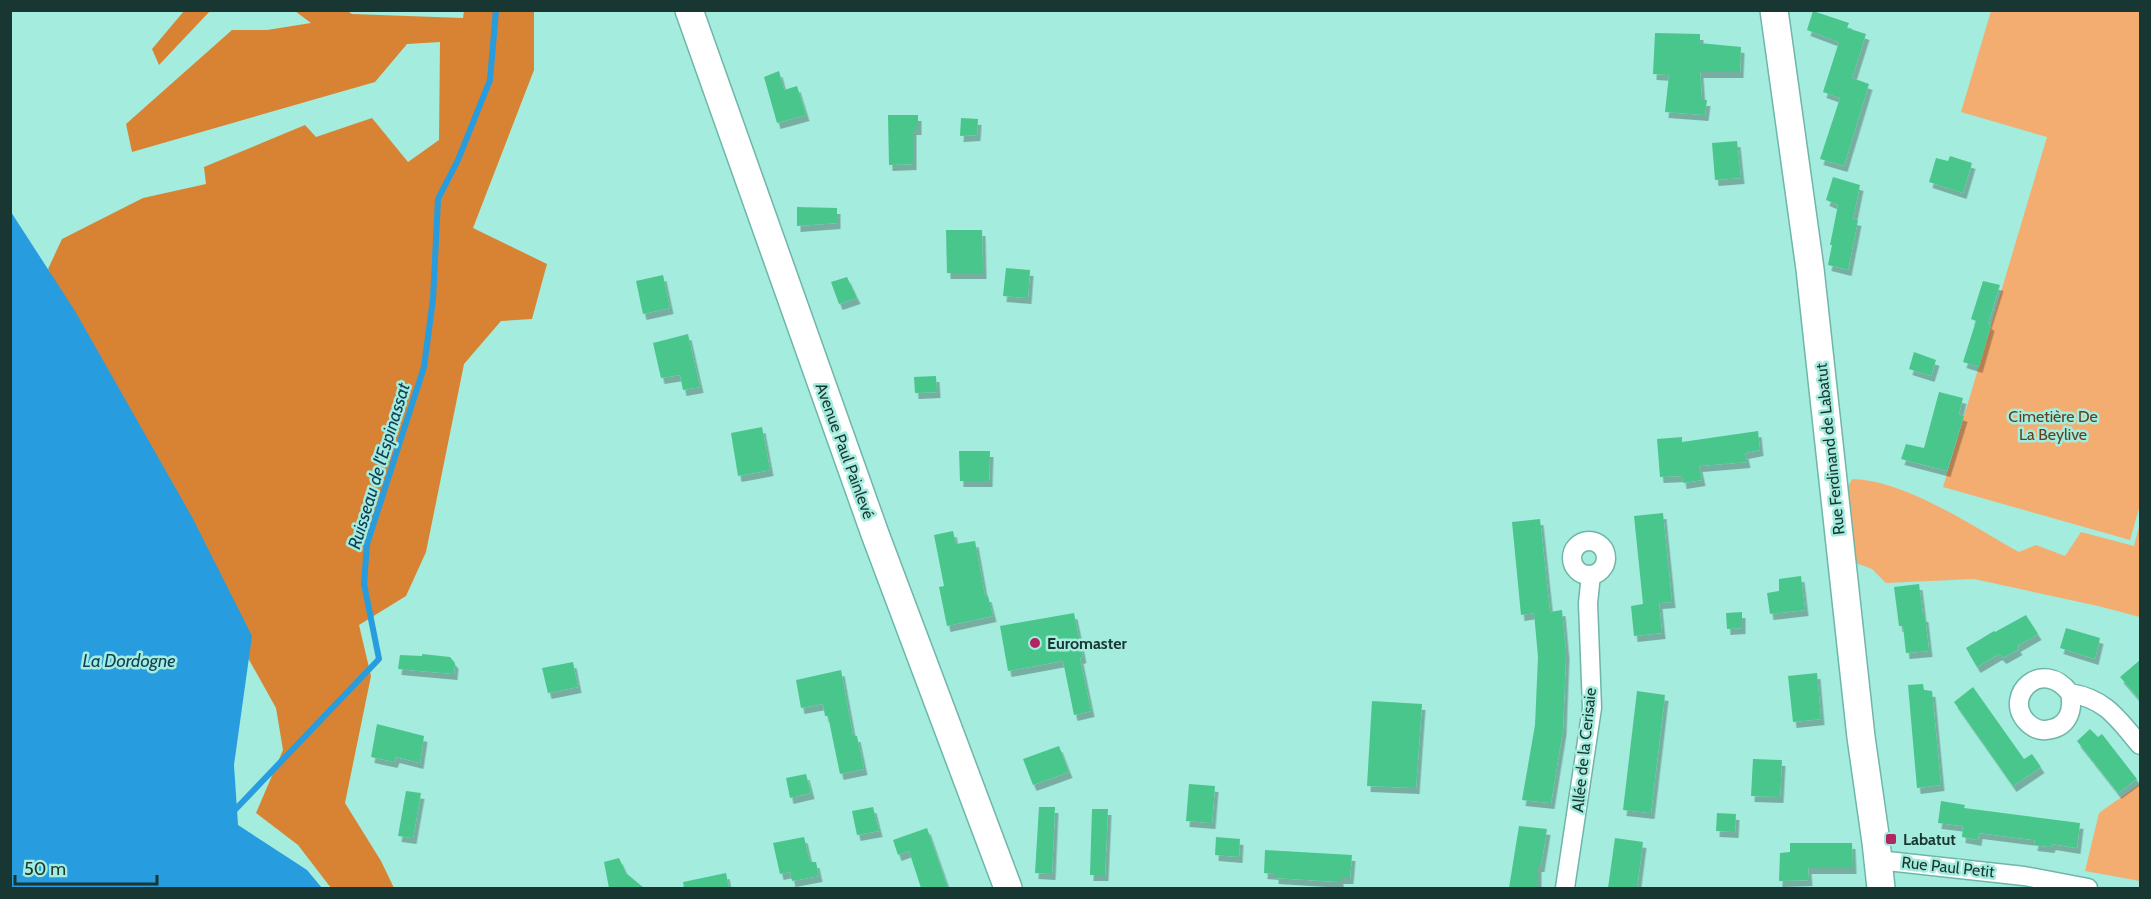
<svg xmlns="http://www.w3.org/2000/svg" width="2151" height="899" font-family="Cabin,sans-serif">
  <style>
    .green { fill: #f4ad71 }
    .forest { fill: #d88333 }
    .water { fill: #279cde }
    .lines { fill: none; stroke-linecap: round; stroke-linejoin: round }
    .stream { stroke: #279cde; stroke-width: 6 }
    .building { fill: #4ac68c; filter: url(#shadow) }
    .street-casing { stroke: #6fb6a8; stroke-width: 21 }
    .secondary-casing { stroke: #6fb6a8; stroke-width: 30 }
    .street { stroke: #fff; stroke-width: 18 }
    .secondary { stroke: #fff; stroke-width: 27 }
    .poi-dot { fill: #b02562; stroke: #a4ecdd; stroke-width: 2 }
    .labels { text-anchor: middle; dominant-baseline: central; stroke-width: 5; stroke-linejoin: round; paint-order: stroke }
    .park-label { font-size: 16px; fill: #644021; stroke: #a4ecdd }
    .street-label { font-size: 16px; fill: #193732; stroke: #a4ecdd }
    .poi-label { font-size: 16px; font-weight: bold; fill: #193732; stroke: #a4ecdd; text-anchor: start }
    .water-label { font-size: 18px; font-style: italic; fill: #103e59; stroke: #a4ecdd }
  </style>
  <defs>
    <filter id="shadow"><feDropShadow dx="3.5" dy="6" stdDeviation="0" flood-color="#0004"/></filter>
  </defs>
  <rect width="100%" height="100%" fill="#a4ecdd"/>
  <g class="green">
    <path d="M 1991,11 L 2140,11 L 2140,505 L 2130,540 L 1943,487 L 2047,137 L 1961,112 Z"/>
    <path d="M 1852,479 C 1905,480 1972,526 2019,552 L 2036,545 L 2065,556 L 2081,532 L 2134,546 L 2140,523 L 2140,617 L 2098,606 L 1974,579 L 1886,583 L 1872,569 L 1856,563 L 1847,489 Z"/>
    <path d="M 2140,784 L 2140,881 L 2085,871 L 2099,813 Z"/>
  </g>
  <g class="forest">
    <path d="M 346,10 L 352,14 L 463,18 L 464,11 L 534,11 L 534,70 L 473,228 L 547,264 L 532,319 L 501,321 L 464,364 L 426,552 L 406,596 L 359,625 L 371,676 L 345,803 L 381,861 L 394,888 L 331,888 L 298,845 L 256,813 L 283,750 L 276,708 L 204,579 L 48,269 L 62,239 L 143,198 L 206,184 L 204,167 L 305,125 L 316,137 L 372,118 L 408,162 L 439,140 L 440,42 L 407,44 L 375,82 L 132,152 L 126,124 L 232,30 L 267,30 L 311,23 L 295,11 Z"/>
    <path d="M 184,11 L 210,11 L 159,65 L 152,49 Z"/>
  </g>
  <path class="water" d="M 11,212 L 75,311 L 192,517 L 252,636 L 234,765 L 238,825 L 307,870 L 322,888 L 11,888 Z"/>
  <g class="lines">
    <path class="stream" d="M 231,814 L 379,659 L 364,584 L 367,544 L 424,367 L 433,299 L 438,199 L 458,160 L 490,80 L 496,10"/>
  </g>
  <g class="building">
    <path d="M 1813,11 L 1849,23 L 1847,28 L 1866,34 L 1852,78 L 1869,84 L 1844,166 L 1820,159 L 1840,98 L 1823,92 L 1839,42 L 1807,30 Z"/>
    <path d="M 1655,33 L 1700,34 L 1700,43 L 1741,47 L 1740,72 L 1700,72 L 1702,100 L 1707,100 L 1705,115 L 1665,112 L 1669,75 L 1653,74 Z"/>
    <path d="M 779,71 L 784,90 L 797,86 L 806,115 L 777,123 L 764,77 Z"/>
    <path d="M 888,115 L 918,115 L 918,129 L 913,129 L 913,164 L 889,165 Z"/>
    <path d="M 961,118 L 978,119 L 977,135 L 960,136 Z"/>
    <path d="M 1737,141 L 1741,178 L 1715,180 L 1712,143 Z"/>
    <path d="M 1950,156 L 1972,163 L 1963,193 L 1929,182 L 1936,158 L 1948,161 Z"/>
    <path d="M 1833,177 L 1860,185 L 1853,219 L 1858,220 L 1848,270 L 1828,265 L 1832,245 L 1830,245 L 1838,205 L 1826,200 Z"/>
    <path d="M 797,207 L 837,208 L 837,223 L 797,226 Z"/>
    <path d="M 946,230 L 982,230 L 983,273 L 947,273 Z"/>
    <path d="M 1006,268 L 1030,270 L 1028,298 L 1003,296 Z"/>
    <path d="M 663,275 L 670,308 L 643,314 L 636,281 Z"/>
    <path d="M 847,277 L 857,298 L 839,304 L 831,282 Z"/>
    <path d="M 1983,281 L 2000,285 L 1988,323 L 1991,325 L 1979,367 L 1963,362 L 1976,321 L 1971,319 Z"/>
    <path d="M 688,334 L 700,387 L 683,390 L 680,375 L 661,378 L 653,343 Z"/>
    <path d="M 1914,352 L 1936,360 L 1931,376 L 1909,369 Z"/>
    <path d="M 936,376 L 937,392 L 915,393 L 914,377 Z"/>
    <path d="M 1939,392 L 1963,398 L 1959,414 L 1964,416 L 1947,471 L 1901,459 L 1906,444 L 1924,448 Z"/>
    <path d="M 762,427 L 770,470 L 738,476 L 731,433 Z"/>
    <path d="M 1758,431 L 1760,450 L 1745,453 L 1747,462 L 1699,466 L 1702,480 L 1683,483 L 1682,476 L 1660,477 L 1657,439 L 1682,437 L 1682,442 Z"/>
    <path d="M 959,451 L 990,451 L 989,481 L 960,481 Z"/>
    <path d="M 1663,513 L 1672,602 L 1659,603 L 1662,633 L 1634,636 L 1631,606 L 1643,604 L 1634,516 Z"/>
    <path d="M 1540,519 L 1550,612 L 1562,610 L 1566,653 L 1563,729 L 1551,803 L 1522,800 L 1535,725 L 1538,657 L 1534,613 L 1521,615 L 1512,522 Z"/>
    <path d="M 953,531 L 956,544 L 975,541 L 985,596 L 988,596 L 993,616 L 947,626 L 939,587 L 944,586 L 934,535 Z"/>
    <path d="M 1801,576 L 1805,610 L 1770,614 L 1767,593 L 1779,591 L 1779,579 Z"/>
    <path d="M 1919,584 L 1923,616 L 1925,616 L 1929,651 L 1906,653 L 1903,626 L 1899,626 L 1894,587 Z"/>
    <path d="M 1742,612 L 1742,628 L 1727,629 L 1726,613 Z"/>
    <path d="M 1074,613 L 1083,657 L 1080,658 L 1091,711 L 1074,715 L 1063,661 L 1008,671 L 1000,626 Z"/>
    <path d="M 2026,615 L 2038,634 L 2017,646 L 2019,649 L 2003,658 L 1999,654 L 1977,667 L 1966,648 L 1994,631 L 1995,632 Z"/>
    <path d="M 2066,628 L 2100,638 L 2095,659 L 2060,648 Z"/>
    <path d="M 422,654 L 450,657 L 455,663 L 454,674 L 398,669 L 400,655 L 422,656 Z"/>
    <path d="M 2140,660 L 2140,700 L 2120,677 Z"/>
    <path d="M 573,662 L 578,687 L 548,693 L 542,668 Z"/>
    <path d="M 841,670 L 853,736 L 857,736 L 864,769 L 840,774 L 828,716 L 825,716 L 823,704 L 801,708 L 796,680 Z"/>
    <path d="M 1817,673 L 1821,719 L 1793,722 L 1788,676 Z"/>
    <path d="M 1923,684 L 1924,690 L 1932,691 L 1941,785 L 1917,788 L 1908,685 Z"/>
    <path d="M 1973,687 L 2024,759 L 2032,754 L 2041,767 L 2013,786 L 1954,702 Z"/>
    <path d="M 1637,691 L 1665,695 L 1651,813 L 1623,810 Z"/>
    <path d="M 1372,701 L 1422,704 L 1416,788 L 1367,786 Z"/>
    <path d="M 377,724 L 424,736 L 420,763 L 396,757 L 394,762 L 371,757 Z"/>
    <path d="M 2090,729 L 2098,737 L 2102,734 L 2137,779 L 2118,793 L 2077,741 Z"/>
    <path d="M 1059,746 L 1069,772 L 1033,785 L 1023,759 Z"/>
    <path d="M 1753,759 L 1782,760 L 1780,797 L 1751,796 Z"/>
    <path d="M 806,774 L 811,793 L 790,798 L 786,778 Z"/>
    <path d="M 1189,784 L 1215,786 L 1212,823 L 1186,821 Z"/>
    <path d="M 406,791 L 421,793 L 413,838 L 398,836 Z"/>
    <path d="M 1941,801 L 1965,805 L 1964,808 L 2080,823 L 2077,848 L 2052,844 L 2051,847 L 2034,845 L 2035,840 L 1979,833 L 1978,840 L 1962,837 L 1963,826 L 1938,823 Z"/>
    <path d="M 873,807 L 879,831 L 857,835 L 852,811 Z"/>
    <path d="M 1039,807 L 1055,807 L 1052,874 L 1035,873 Z"/>
    <path d="M 1092,809 L 1108,809 L 1105,875 L 1090,875 Z"/>
    <path d="M 1717,813 L 1736,814 L 1735,832 L 1716,831 Z"/>
    <path d="M 1519,826 L 1547,829 L 1541,866 L 1538,866 L 1538,888 L 1509,888 Z"/>
    <path d="M 927,828 L 948,888 L 921,888 L 909,851 L 898,855 L 893,840 Z"/>
    <path d="M 804,837 L 810,862 L 816,862 L 819,876 L 792,881 L 790,872 L 780,874 L 773,843 Z"/>
    <path d="M 1216,837 L 1240,839 L 1239,857 L 1215,855 Z"/>
    <path d="M 1615,838 L 1643,842 L 1637,888 L 1608,888 Z"/>
    <path d="M 1790,843 L 1852,843 L 1853,868 L 1808,868 L 1809,880 L 1779,881 L 1780,853 L 1790,852 Z"/>
    <path d="M 1265,850 L 1352,855 L 1350,878 L 1340,878 L 1340,882 L 1275,878 L 1275,874 L 1264,873 Z"/>
    <path d="M 619,858 L 626,873 L 644,888 L 609,888 L 604,862 Z"/>
    <path d="M 726,873 L 729,888 L 684,888 L 683,882 Z"/>
  </g>
  <g class="lines">
    <defs>
      <g id="street">
        <circle cx="1589" cy="558" r="17"/>
        <path d="M 2070,693 C 2074,712 2067,728 2046,730 C 2037,731 2031,727 2025,720 C 2004,695 2042,657 2070,693 C 2106,699 2118,719 2140,745"/>
        <path d="M 1878,860 L 2024,876 L 2088,888"/>
        <path d="M 1565,888 L 1592,708 L 1588,603 L 1591,575"/>
      </g>
      <g id="secondary">
        <path d="M 689,10 L 875,534 L 1008,888"/>
        <path d="M 1774,10 L 1810,269 L 1861,737 L 1876,842 L 1881,888"/>
      </g>
    </defs>
    <use href="#street" class="street-casing"/>
    <use href="#secondary" class="secondary-casing"/>
    <use href="#street" class="street"/>
    <use href="#secondary" class="secondary"/>
  </g>
  <g class="poi-dot">
    <circle cx="1035" cy="643" r="6"/>
    <rect x="1885" y="833" width="12" height="12" rx="3"/>
  </g>
  <g class="labels">
    <g class="park-label">
      <text x="2053" y="416">Cimetière De<tspan x="2053" dy="18">La Beylive</tspan></text>
    </g>
    <g class="street-label">
      <text transform="translate(1830 449) rotate(-96)">Rue Ferdinand de Labatut</text>
      <text transform="translate(845 451) rotate(70)">Avenue Paul Painlevé</text>
      <text transform="translate(1584 750) rotate(-84)">Allée de la Cerisaie</text>
      <text transform="translate(1948 867) rotate(6)">Rue Paul Petit</text>
    </g>
    <g class="poi-label">
      <text x="1047" y="643">Euromaster</text>
      <text x="1903" y="839">Labatut</text>
    </g>
    <g class="water-label">
      <text transform="translate(379 466) rotate(-73)">Ruisseau de l'Espinassat</text>
      <text x="129" y="661">La Dordogne</text>
    </g>
  </g>
  <rect width="2151" height="899" fill="none" stroke="#193732" stroke-width="24"/>
  <path d="M15 875v9h142v-9" fill="none" stroke="#193732" stroke-width="3"/>
  <text x="24" y="875" font-size="18" fill="#193732" stroke="#a4ecdd" stroke-width="4.5" paint-order="stroke">50 m</text>
</svg>
